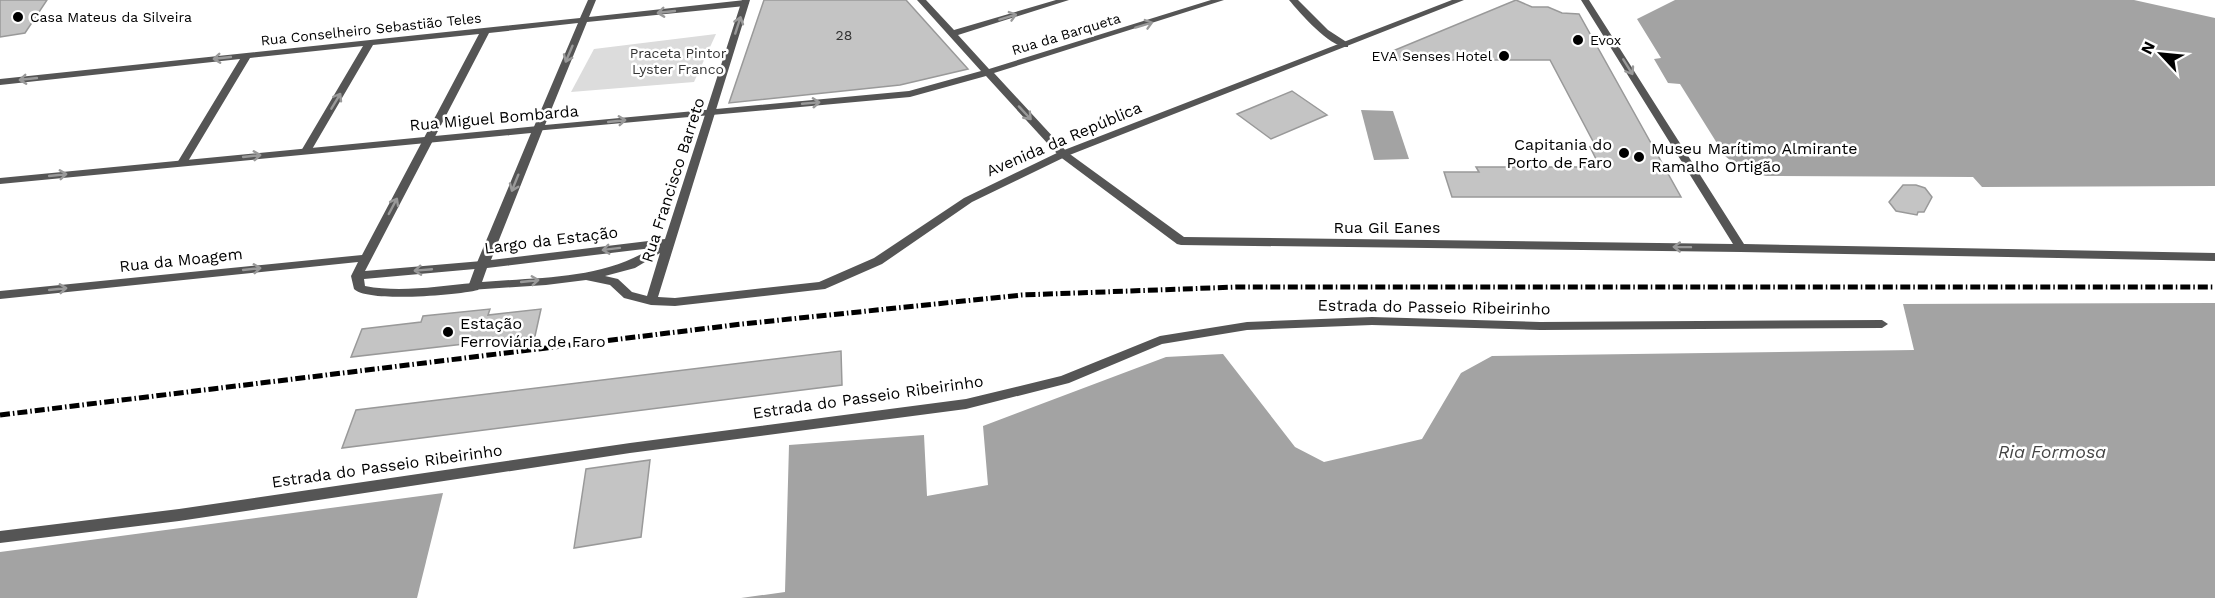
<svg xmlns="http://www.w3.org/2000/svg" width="2215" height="598" font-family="'Work Sans',sans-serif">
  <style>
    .green { fill: #dcdcdc }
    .water { fill: #a3a3a3 }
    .building { fill: #c4c4c4; stroke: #999; stroke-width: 1.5 }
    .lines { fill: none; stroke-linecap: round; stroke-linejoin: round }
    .minor { fill: #555; fill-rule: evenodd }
    .tertiary { fill: #555; fill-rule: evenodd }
    .rail { stroke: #000; stroke-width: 5; stroke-dasharray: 10 3 1.5 3; stroke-linecap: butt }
    .oneway { stroke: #999 }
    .poi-dot { fill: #000; stroke: #fff; stroke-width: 2 }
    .labels { text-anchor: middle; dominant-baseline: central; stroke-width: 5; stroke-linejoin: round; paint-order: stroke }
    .far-poi-label { font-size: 14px; fill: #000; stroke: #fff; text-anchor: start }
    .far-street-label { font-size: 14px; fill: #000; stroke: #fff }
    .number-label { font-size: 14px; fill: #313131 }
    .far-park-label { font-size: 14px; fill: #333; stroke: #fff }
    .street-label { font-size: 16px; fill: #000; stroke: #fff }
    .poi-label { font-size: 16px; fill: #000; stroke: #fff; text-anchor: start }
    .water-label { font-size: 18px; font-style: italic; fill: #444; stroke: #fff }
  </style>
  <rect width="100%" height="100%" fill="#fff"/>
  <path class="green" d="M 716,34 L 694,82 L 571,92 L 594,49 Z"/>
  <g class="water">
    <path d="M 1675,0 L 2134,0 L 2215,18 L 2215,186 L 1982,187 L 1973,177 L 1766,176 C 1750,172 1737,167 1725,156 L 1680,84 L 1668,83 L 1654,59 L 1661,58 L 1637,19 Z"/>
    <path d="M 1361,110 L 1393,111 L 1409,159 L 1374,160 Z"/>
    <path d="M 2215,303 L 2215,598 L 741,598 L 785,592 L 789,445 L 924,435 L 927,496 L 988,485 L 983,426 L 1166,357 L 1223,354 L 1295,447 L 1324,462 L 1422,439 L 1461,373 L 1492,356 L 1914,350 L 1903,304 Z"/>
    <path d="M 443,493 L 417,598 L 0,598 L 0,552 Z"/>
  </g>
  <g class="building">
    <path d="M 0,0 L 47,0 L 25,33 L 0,37 Z"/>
    <path d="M 764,0 L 906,0 L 968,69 L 900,85 L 729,103 Z"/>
    <path d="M 1516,0 L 1532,7 L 1548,7 L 1562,13 L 1579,14 L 1681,197 L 1452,197 L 1444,172 L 1479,172 L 1476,167 L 1600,167 L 1590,147 L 1596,147 L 1550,60 L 1371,60 Z"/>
    <path d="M 1292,91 L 1327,115 L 1271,139 L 1237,114 Z"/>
    <path d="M 1903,185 L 1916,185 L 1925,188 L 1932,197 L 1924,212 L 1918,212 L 1917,215 L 1896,211 L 1889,202 Z"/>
    <path d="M 490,309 L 488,315 L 541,309 L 535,336 L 351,357 L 362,329 L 421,322 L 423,316 Z"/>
    <path d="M 841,351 L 842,385 L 342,448 L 356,410 Z"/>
    <path d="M 650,460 L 641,537 L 574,548 L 586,469 Z"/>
  </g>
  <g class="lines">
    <g class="minor">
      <path d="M 588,0 L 596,0 L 589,17 L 745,0 L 749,3 L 745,6 L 587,22 L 545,125 L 909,91 L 981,71 L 917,0 L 926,0 L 954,30 L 1056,0 L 1069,0 L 958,35 L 989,69 L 1211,0 L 1224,0 L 994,73 L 1067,152 L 1184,237 L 1733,244 L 1581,0 L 1589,0 L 1744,244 L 2215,253 L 2215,261 L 1741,252 L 1181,245 L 1177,244 L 1059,156 L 986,76 L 910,97 L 534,131 L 533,129 L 578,23 L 489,33 L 365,271 L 482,261 L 488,265 L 486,268 L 364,279 L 365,286 C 401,293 438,286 474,283 L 480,287 L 478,290 C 458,295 368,303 354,289 L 351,276 L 358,262 L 0,299 L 0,291 L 362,255 L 479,34 L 373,45 L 311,151 L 306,154 L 301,151 L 363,46 L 250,58 L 187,163 L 182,166 L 177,163 L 240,59 L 0,85 L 0,79 L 580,18 Z"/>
      <path d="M 1289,0 L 1298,0 L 1328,30 L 1348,43 L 1348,47 C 1331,49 1300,13 1289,0 Z"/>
      <path d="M 1372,317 L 1540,322 L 1882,320 L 1888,324 L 1882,328 L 1540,330 L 1372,325 L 1247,330 L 1162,344 L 1069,383 L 966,409 L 630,453 L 179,521 L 0,543 L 0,531 L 179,509 L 630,443 L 966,399 L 1061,376 L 1160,336 L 1247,322 Z"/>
    </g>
    <path class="tertiary" d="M 742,0 L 750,0 L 658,297 L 675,298 L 819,282 L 874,258 L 964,198 L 1059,152 L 1452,0 L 1464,0 L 1067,156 L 972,202 L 882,264 L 825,289 L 675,306 L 651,305 L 624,298 L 610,285 L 586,280 L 546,285 L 470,290 L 468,287 L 476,265 L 531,133 L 0,184 L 0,178 L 538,126 L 543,129 L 491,260 L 665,239 ZM 652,248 C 601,280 540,277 482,282 L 487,268 ZM 660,253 L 647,296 L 632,292 L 618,279 L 605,276 L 635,268 Z"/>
    <path class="rail" d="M 0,415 L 742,324 L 1022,295 L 1237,287 L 2215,287"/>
  </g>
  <defs><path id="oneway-shaft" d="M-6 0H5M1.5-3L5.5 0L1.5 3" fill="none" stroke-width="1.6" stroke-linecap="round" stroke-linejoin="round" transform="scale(1.5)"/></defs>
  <g class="oneway">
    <use href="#oneway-shaft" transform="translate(666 12) rotate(174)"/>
    <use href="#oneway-shaft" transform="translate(1008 17) rotate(-17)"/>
    <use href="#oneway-shaft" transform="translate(738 25) rotate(-72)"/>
    <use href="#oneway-shaft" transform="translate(1144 25) rotate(-17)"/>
    <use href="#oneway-shaft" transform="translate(569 54) rotate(113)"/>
    <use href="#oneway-shaft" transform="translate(222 58) rotate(174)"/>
    <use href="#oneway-shaft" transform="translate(1628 67) rotate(58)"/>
    <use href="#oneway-shaft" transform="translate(28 79) rotate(174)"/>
    <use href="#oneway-shaft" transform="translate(336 101) rotate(-59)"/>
    <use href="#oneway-shaft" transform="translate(811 103) rotate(-5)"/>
    <use href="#oneway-shaft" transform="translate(1025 113) rotate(47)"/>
    <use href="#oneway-shaft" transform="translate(617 121) rotate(-6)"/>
    <use href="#oneway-shaft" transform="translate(252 156) rotate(-6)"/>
    <use href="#oneway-shaft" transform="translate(58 175) rotate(-6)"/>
    <use href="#oneway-shaft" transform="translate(515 183) rotate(112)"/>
    <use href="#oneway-shaft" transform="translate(393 206) rotate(-62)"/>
    <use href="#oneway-shaft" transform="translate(1682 247) rotate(-179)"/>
    <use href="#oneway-shaft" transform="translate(611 249) rotate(173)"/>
    <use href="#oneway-shaft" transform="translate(252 269) rotate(-6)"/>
    <use href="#oneway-shaft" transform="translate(423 270) rotate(175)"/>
    <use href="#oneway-shaft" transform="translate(530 281) rotate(-6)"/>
    <use href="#oneway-shaft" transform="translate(58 289) rotate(-6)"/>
  </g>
  <g class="poi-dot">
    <circle cx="18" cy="17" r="6"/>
    <circle cx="1578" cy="40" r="6"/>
    <circle cx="1504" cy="56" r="6"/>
    <circle cx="1624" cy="153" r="6"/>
    <circle cx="1639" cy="157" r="6"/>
    <circle cx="448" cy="332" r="6"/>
  </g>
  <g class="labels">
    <g class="far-poi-label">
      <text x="30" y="17">Casa Mateus da Silveira</text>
      <text x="1590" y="40">Evox</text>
      <text x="1492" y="56" text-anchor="end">EVA Senses Hotel</text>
    </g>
    <g class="far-street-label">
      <text transform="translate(371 29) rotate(-6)">Rua Conselheiro Sebastião Teles</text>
      <text transform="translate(1066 34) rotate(-17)">Rua da Barqueta</text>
    </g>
    <g class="number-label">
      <text x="844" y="35">28</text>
    </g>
    <g class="far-park-label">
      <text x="678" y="53">Praceta Pintor<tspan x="678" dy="16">Lyster Franco</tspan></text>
    </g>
    <g class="street-label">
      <text transform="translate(494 118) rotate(-5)">Rua Miguel Bombarda</text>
      <text transform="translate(1064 139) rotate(-23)">Avenida da República</text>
      <text transform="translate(673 180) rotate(-72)">Rua Francisco Barreto</text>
      <text x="1387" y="227">Rua Gil Eanes</text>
      <text transform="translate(551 240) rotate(-7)">Largo da Estação</text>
      <text transform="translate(181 260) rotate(-6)">Rua da Moagem</text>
      <text transform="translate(1434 307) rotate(1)">Estrada do Passeio Ribeirinho</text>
      <text transform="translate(868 397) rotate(-8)">Estrada do Passeio Ribeirinho</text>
      <text transform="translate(387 466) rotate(-8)">Estrada do Passeio Ribeirinho</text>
    </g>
    <g class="poi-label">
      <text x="1612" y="144" text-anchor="end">Capitania do<tspan x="1612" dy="18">Porto de Faro</tspan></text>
      <text x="1651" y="148">Museu Marítimo Almirante<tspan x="1651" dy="18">Ramalho Ortigão</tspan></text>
      <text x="460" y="323">Estação<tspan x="460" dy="18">Ferroviária de Faro</tspan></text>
    </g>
    <g class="water-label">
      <text x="2052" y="451">Ria Formosa</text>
    </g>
  </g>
  <g transform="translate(2161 54) rotate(296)" stroke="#ffffff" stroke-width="4.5" paint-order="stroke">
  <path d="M0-4.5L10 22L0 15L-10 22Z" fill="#000000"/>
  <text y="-9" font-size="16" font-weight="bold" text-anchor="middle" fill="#000000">N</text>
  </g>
</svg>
